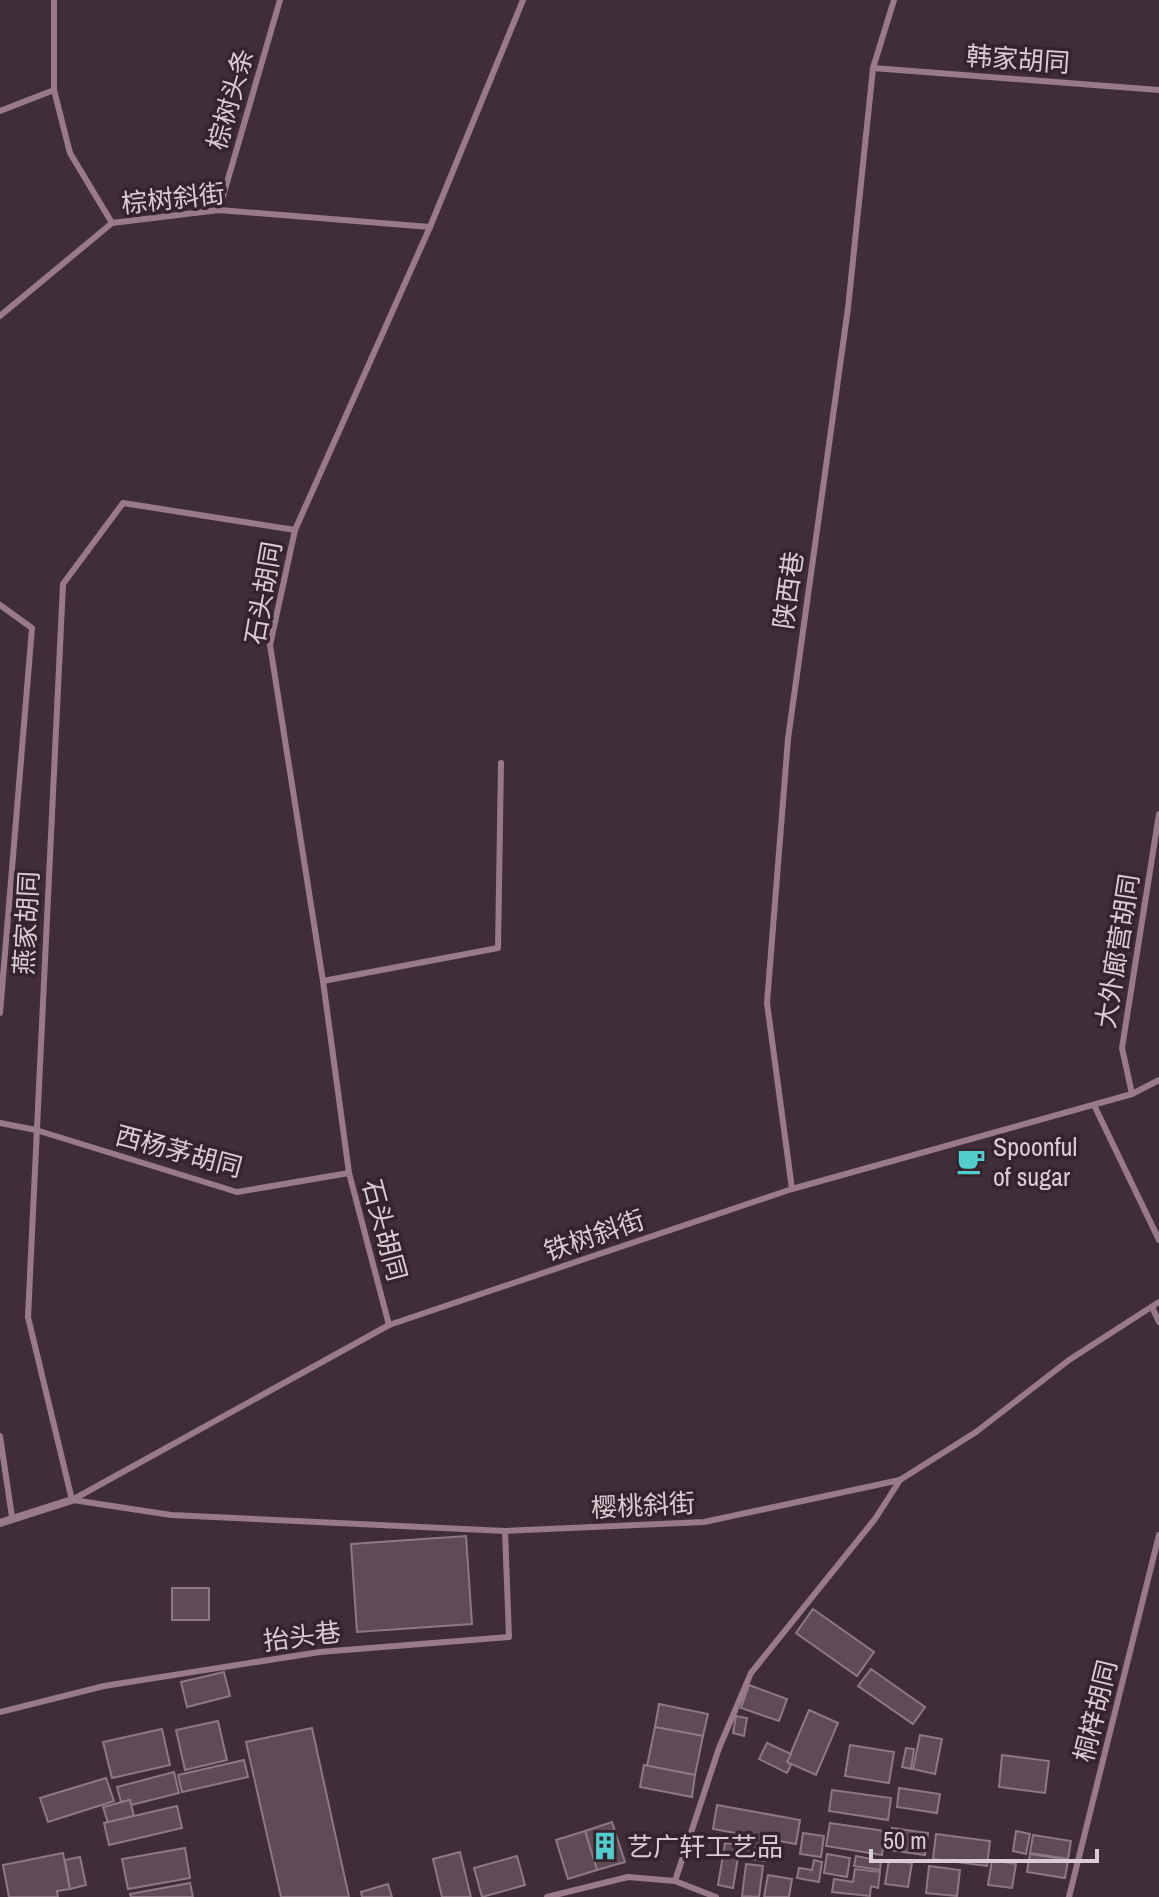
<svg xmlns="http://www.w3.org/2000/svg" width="1159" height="1897" font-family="'Archivo Narrow','Noto Sans SC',sans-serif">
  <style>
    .building { fill: #5e4b55; stroke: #8d7883; stroke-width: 2 }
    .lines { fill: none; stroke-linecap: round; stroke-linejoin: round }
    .lane { stroke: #987a8a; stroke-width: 6 }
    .street { stroke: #987a8a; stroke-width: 8 }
    .labels { text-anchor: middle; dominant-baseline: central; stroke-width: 7; stroke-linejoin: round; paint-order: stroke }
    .street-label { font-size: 26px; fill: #d9cdd3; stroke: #35242d }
    .poi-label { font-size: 26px; fill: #d9cdd3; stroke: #35242d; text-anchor: start }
  </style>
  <rect width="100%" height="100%" fill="#3f2e37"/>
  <g class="building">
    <path d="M 466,1536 L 472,1624 L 357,1632 L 351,1544 Z"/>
    <rect x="172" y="1588" width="37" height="32"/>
    <path d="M 813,1609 L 874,1652 L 857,1676 L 796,1633 Z"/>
    <path d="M 871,1669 L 925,1707 L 913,1724 L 858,1686 Z"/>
    <path d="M 224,1672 L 230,1696 L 187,1707 L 181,1682 Z"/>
    <path d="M 749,1685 L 787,1699 L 779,1721 L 741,1708 Z"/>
    <path d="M 659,1704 L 708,1714 L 703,1736 L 655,1727 Z"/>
    <path d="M 809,1710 L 838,1723 L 816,1775 L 787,1762 Z"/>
    <path d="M 736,1716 L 747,1718 L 744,1736 L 733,1733 Z"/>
    <path d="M 218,1721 L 227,1760 L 185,1770 L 176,1730 Z"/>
    <path d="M 655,1727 L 703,1736 L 695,1775 L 647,1766 Z"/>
    <path d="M 312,1728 L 349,1897 L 281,1897 L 246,1742 Z"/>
    <path d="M 162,1729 L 170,1765 L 112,1778 L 103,1742 Z"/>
    <path d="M 920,1735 L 942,1739 L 935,1774 L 913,1769 Z"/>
    <path d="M 767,1743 L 791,1754 L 787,1762 L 791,1765 L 787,1773 L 759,1759 Z"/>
    <path d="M 850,1745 L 894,1752 L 889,1783 L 845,1776 Z"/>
    <path d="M 906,1748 L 914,1749 L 911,1769 L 902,1767 Z"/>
    <path d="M 1002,1755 L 1049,1761 L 1045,1793 L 999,1787 Z"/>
    <path d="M 244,1760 L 248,1777 L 182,1792 L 178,1775 Z"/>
    <path d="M 644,1765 L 695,1775 L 692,1797 L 640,1787 Z"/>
    <path d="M 174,1772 L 179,1793 L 131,1805 L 130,1800 L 121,1802 L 117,1787 Z"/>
    <path d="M 106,1778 L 114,1801 L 48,1822 L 40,1798 Z"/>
    <path d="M 899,1788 L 940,1794 L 937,1813 L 897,1807 Z"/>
    <path d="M 832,1790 L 891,1798 L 888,1820 L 829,1811 Z"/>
    <path d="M 130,1800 L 134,1816 L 108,1823 L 103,1807 Z"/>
    <path d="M 717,1805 L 800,1820 L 796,1844 L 713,1829 Z"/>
    <path d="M 177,1806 L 182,1828 L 109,1845 L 104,1823 Z"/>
    <path d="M 612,1822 L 625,1862 L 597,1870 L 585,1831 Z"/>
    <path d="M 830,1823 L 885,1831 L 882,1855 L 826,1846 Z"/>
    <path d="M 892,1828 L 928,1833 L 925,1855 L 889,1850 Z"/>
    <path d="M 585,1831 L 597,1870 L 568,1879 L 556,1840 Z"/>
    <path d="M 1016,1831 L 1030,1834 L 1026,1854 L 1013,1851 Z"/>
    <path d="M 803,1833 L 824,1836 L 821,1857 L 800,1854 Z"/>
    <path d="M 936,1834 L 990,1841 L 987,1866 L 933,1859 Z"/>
    <path d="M 1033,1835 L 1071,1841 L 1068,1859 L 1030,1853 Z"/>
    <path d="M 744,1836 L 768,1840 L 765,1861 L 741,1858 Z"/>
    <path d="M 725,1843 L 740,1845 L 733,1888 L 718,1885 Z"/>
    <path d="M 185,1848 L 190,1878 L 128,1889 L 122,1859 Z"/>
    <path d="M 460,1852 L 471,1897 L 442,1897 L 433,1859 Z"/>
    <path d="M 63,1853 L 70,1889 L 57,1891 L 58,1897 L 9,1897 L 3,1865 Z"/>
    <path d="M 827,1854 L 850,1858 L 847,1877 L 824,1873 Z"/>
    <path d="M 1030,1854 L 1068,1860 L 1065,1878 L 1027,1872 Z"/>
    <path d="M 517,1856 L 525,1885 L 482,1897 L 474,1868 Z"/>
    <path d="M 856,1856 L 881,1861 L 880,1870 L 854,1866 Z"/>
    <path d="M 80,1857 L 86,1885 L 70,1889 L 65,1860 Z"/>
    <path d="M 814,1860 L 822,1862 L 819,1882 L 797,1878 L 799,1868 L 812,1870 Z"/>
    <path d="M 889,1860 L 912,1863 L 908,1887 L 885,1884 Z"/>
    <path d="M 992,1860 L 1016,1864 L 1012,1888 L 988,1885 Z"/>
    <path d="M 746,1864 L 763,1866 L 759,1897 L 742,1896 Z"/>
    <path d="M 929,1866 L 960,1870 L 957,1896 L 926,1893 Z"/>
    <path d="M 855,1869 L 880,1872 L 878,1888 L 871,1886 L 870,1896 L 832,1892 L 834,1879 L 853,1882 Z"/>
    <path d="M 768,1875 L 792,1879 L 789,1897 L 764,1897 Z"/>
    <path d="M 190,1883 L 193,1897 L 131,1897 L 130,1894 Z"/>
    <path d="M 388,1884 L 392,1897 L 362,1897 L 361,1892 Z"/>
  </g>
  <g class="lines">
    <g class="lane">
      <path d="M 54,0 L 54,90 L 70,153 L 112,223"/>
      <path d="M 873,68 L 1159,90"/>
      <path d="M 0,111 L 54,90"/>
      <path d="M 219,210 L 280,0"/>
      <path d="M 0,316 L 112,223 L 219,210 L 430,227"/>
      <path d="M 0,605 L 32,628 L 0,1013"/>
      <path d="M 323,981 L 498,948 L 501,763"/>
      <path d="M 1132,1094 L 1122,1048 L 1159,814"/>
      <path d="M 1094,1105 L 1159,1240"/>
      <path d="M 0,1123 L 36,1130 L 237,1192 L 349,1173"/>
      <path d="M 792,1189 L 767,1003 L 788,739 L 848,308 L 873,68 L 894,0"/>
      <path d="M 1152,1307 L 1159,1322"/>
      <path d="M 389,1325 L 349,1173 L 323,981 L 270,645 L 295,530 L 430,227 L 523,0"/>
      <path d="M 0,1436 L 12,1517"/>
      <path d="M 72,1500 L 28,1317 L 63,584 L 123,503 L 295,530"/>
      <path d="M 72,1500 L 389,1325 L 792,1189 L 1132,1094 L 1159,1080"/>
      <path d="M 73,1500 L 171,1515 L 505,1531 L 704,1522 L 900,1480 L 976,1432 L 1069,1360 L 1159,1302"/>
      <path d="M 0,1712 L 104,1686 L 320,1652 L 509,1637 L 505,1531"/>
      <path d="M 675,1881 L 719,1748 L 751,1673 L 875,1519 L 900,1480"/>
      <path d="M 547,1897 L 628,1877 L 675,1881 L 716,1897"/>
      <path d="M 1069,1897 L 1159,1535"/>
    </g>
    <path class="street" d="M 0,1523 L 72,1500"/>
  </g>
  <defs>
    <symbol id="cafe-bare" viewBox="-9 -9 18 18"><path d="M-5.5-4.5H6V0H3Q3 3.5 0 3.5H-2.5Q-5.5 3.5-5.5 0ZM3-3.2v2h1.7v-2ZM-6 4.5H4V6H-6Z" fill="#52cdcd" stroke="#35242d" stroke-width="2.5" paint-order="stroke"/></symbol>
    <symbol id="building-bare" viewBox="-9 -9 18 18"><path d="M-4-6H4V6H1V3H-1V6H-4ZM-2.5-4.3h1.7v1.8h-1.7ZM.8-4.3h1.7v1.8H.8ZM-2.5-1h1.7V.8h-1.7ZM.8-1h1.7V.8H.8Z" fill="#52cdcd" stroke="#35242d" stroke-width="2.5" paint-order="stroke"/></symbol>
  </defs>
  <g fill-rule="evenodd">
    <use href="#cafe-bare" x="951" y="1141" width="40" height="40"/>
    <use href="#building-bare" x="585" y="1826" width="40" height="40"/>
  </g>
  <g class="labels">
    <g class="street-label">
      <text transform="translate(1018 59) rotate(4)">韩家胡同</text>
      <text transform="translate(230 99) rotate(-74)">棕树头条</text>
      <text transform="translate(173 198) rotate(-6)">棕树斜街</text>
      <text transform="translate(788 590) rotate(-82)">陕西巷</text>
      <text transform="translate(263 593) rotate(-80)">石头胡同</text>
      <text transform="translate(26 923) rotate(-87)">燕家胡同</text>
      <text transform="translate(1117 951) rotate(-81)">大外廊营胡同</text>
      <text transform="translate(179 1151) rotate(15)">西杨茅胡同</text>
      <text transform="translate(385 1230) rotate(75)">石头胡同</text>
      <text transform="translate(594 1235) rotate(-19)">铁树斜街</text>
      <text transform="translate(643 1505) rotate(-3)">樱桃斜街</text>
      <text transform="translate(302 1636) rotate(-7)">抬头巷</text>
      <text transform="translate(1095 1711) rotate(-76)">桐梓胡同</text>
    </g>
    <g class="poi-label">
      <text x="993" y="1146">Spoonful<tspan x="993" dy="30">of sugar</tspan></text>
      <text x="627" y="1846">艺广轩工艺品</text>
    </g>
  </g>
  <path d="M871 1849v12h226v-12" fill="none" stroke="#d9cdd3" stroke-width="4"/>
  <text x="883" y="1849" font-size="24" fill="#d9cdd3" stroke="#35242d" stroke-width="6" paint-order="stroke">50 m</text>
</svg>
